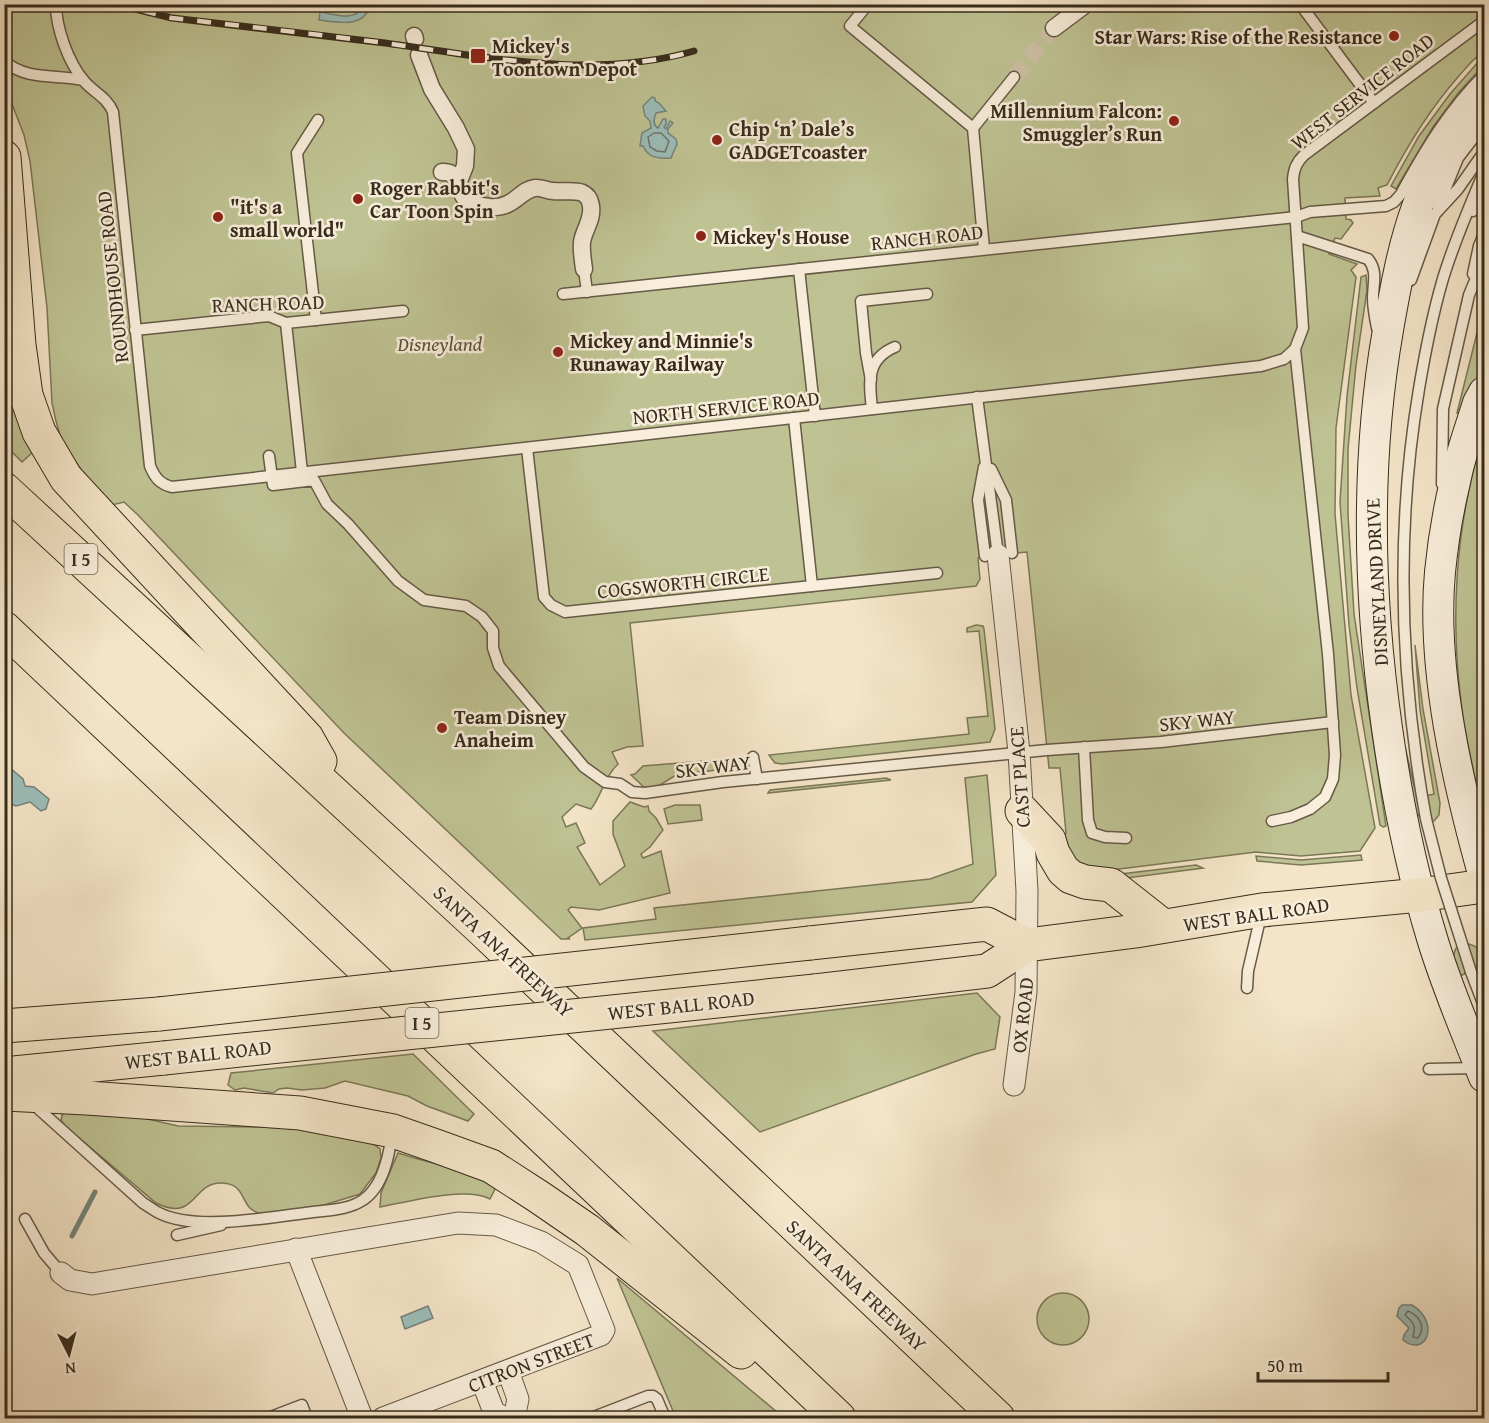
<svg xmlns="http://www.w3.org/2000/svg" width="1489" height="1423" font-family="'Gentium Book Plus',serif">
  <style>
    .green { fill: #bfc393; stroke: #7b7858; stroke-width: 1.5 }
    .water { fill: #9cbeba; stroke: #74847b; stroke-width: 1.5 }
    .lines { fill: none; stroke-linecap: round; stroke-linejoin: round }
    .shore { stroke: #6a756b; stroke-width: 1.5 }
    .stream { stroke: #74847b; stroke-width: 5 }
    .pedestrian-tunnel { stroke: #cec0a6; stroke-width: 16; stroke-dasharray: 16 8; stroke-linecap: butt }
    .service-casing { stroke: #665a47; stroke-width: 13 }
    .pedestrian-casing { stroke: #665a47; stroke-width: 19 }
    .minor-casing { stroke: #665a47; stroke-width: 23 }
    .secondary-casing { stroke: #372c1c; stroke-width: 32 }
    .primary-casing { stroke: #372c1c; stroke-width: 35 }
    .motorway-casing { stroke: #372c1c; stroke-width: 35 }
    .service { stroke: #f8eedb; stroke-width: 10 }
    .pedestrian { stroke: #f8eedb; stroke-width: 16 }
    .minor { stroke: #f8eedb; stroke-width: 21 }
    .secondary { stroke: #f8eedb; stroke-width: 30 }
    .primary { stroke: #f4e5c8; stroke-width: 33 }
    .motorway { stroke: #f4e5c8; stroke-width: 33 }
    .rail-casing { stroke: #372c1c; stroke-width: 7 }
    .rail { stroke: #f8eedb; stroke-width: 4.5; stroke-dasharray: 14; stroke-linecap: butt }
    .service-bridge-casing { stroke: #665a47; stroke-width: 13; stroke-linecap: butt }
    .primary-bridge-casing { stroke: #372c1c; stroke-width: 35; stroke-linecap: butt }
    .service-bridge { stroke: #f8eedb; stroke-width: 10 }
    .primary-bridge { stroke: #f4e5c8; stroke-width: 33 }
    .poi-dot { fill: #8f2418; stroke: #f8eedb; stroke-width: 2 }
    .labels { text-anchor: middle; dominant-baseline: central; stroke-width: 5; stroke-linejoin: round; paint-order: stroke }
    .shield { fill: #f8eedb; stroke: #716655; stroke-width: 1.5 }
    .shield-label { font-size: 18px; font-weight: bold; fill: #372c1c }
    .poi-label { font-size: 20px; font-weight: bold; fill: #372c1c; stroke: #f8eedb; text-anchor: start }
    .street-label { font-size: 20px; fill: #372c1c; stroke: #f8eedb }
    .park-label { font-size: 20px; font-style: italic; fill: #59523a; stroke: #f8eedb }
  </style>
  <rect width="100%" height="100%" fill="#f4e5c8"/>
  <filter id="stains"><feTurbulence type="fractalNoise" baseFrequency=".00333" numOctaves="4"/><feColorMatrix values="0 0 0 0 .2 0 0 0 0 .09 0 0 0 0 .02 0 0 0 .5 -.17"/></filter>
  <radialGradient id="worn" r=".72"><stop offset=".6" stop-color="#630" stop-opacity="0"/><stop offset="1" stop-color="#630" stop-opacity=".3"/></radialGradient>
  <g class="green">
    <path d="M 5,5 L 1484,5 L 1484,52 C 1474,57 1466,68 1458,77 C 1429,110 1407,146 1387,185 L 1378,188 L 1380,196 L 1345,198 L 1346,219 L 1351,220 L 1353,223 L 1341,239 L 1335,238 L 1329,254 L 1357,264 L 1351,270 L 1356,277 L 1336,428 L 1335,514 L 1351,695 L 1375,828 L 1360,851 L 1301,856 L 1256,852 L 1103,871 C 1082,868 1068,860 1061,839 L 1066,833 L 1060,768 L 1049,768 L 1027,552 L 985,556 L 978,558 L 980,579 L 976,586 L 630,623 L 643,746 L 627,747 L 612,752 L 618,764 C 604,777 602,795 591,809 L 576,804 L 562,817 L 566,827 L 576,823 L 585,843 L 577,847 L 600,885 L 625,866 L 613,834 L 613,821 L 630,802 L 644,807 L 648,806 L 649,811 L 656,818 L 663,830 L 650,847 L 641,854 L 643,858 L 661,851 L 670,893 L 599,910 L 571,907 L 568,910 L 582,928 L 568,938 L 570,939 L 561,939 L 344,733 L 138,515 L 124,502 L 112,505 L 94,488 L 62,442 L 56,421 L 52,403 L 47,308 L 30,161 L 24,135 L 5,86 Z"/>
    <path d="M 1484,58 L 1484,65 L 1459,92 L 1433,127 L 1396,189 L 1391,186 L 1419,136 L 1450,94 L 1479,61 Z"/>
    <path d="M 1366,275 L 1367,290 L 1356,365 L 1348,449 L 1348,515 L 1354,614 L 1386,826 L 1383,827 L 1380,825 L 1357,688 L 1349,625 L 1340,502 L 1347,396 L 1361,277 Z"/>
    <path d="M 1484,305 L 1484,370 L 1465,415 L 1457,413 Z"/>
    <path d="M 4,365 L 8,379 L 35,450 L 22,462 L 5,445 Z"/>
    <path d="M 1484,433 L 1484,619 L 1479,620 L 1484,667 L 1484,815 L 1483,815 C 1476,782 1468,749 1463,716 C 1449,622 1455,523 1484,433 Z"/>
    <path d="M 976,625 L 983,626 L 984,629 L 995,729 L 990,742 L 782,764 L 775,763 L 769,755 L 969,734 L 967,718 L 988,716 L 979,631 L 967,632 L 967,628 Z"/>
    <path d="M 1415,645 L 1423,709 L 1440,803 L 1439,815 L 1434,821 L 1425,822 L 1416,813 L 1399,746 L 1405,747 L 1417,798 L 1434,794 L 1420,710 Z"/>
    <path d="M 740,758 L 738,764 L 733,768 L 676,775 L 655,788 L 645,788 L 631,775 L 635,774 L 643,766 Z"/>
    <path d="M 987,775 L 996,875 L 972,902 L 585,940 L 583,928 L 656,919 L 654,908 L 930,879 L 973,864 L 965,778 Z"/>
    <path d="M 886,778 L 891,780 L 768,793 L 770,790 Z"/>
    <path d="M 675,805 L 700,805 L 702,820 L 668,824 L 664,809 Z"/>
    <path d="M 1361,855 L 1362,860 L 1301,865 L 1257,861 L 1256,856 L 1301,860 Z"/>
    <path d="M 1196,865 L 1203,868 L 1104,881 L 1104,876 Z"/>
    <path d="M 1469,944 C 1487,950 1484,957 1484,973 L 1482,968 L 1459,976 C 1455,965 1451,958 1456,948 Z"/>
    <path d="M 977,993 L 1000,1017 L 995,1049 L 976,1054 L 760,1132 L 653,1031 Z"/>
    <path d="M 413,1054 L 474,1114 L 468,1121 L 427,1106 L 408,1096 L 345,1081 L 325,1088 L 302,1090 L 287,1088 L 279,1089 L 273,1093 L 244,1088 L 235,1090 L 228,1085 L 231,1073 Z"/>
    <path d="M 113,1111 L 178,1126 L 264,1127 L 315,1130 L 368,1140 L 380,1149 L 381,1158 L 376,1173 L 360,1194 L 324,1205 L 264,1214 C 237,1211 250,1184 222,1183 C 191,1182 197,1223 156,1203 L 65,1126 L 61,1120 L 62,1115 L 66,1112 Z"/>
    <path d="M 398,1153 C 431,1164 466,1169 496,1187 L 490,1199 C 466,1186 407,1202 380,1207 L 381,1193 Z"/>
    <path d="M 617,1278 L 784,1418 L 676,1418 Z"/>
    <circle cx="1063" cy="1319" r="26"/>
  </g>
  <g class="water">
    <path d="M 363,5 L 370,5 C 364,29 338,22 319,20 L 320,12 C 335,14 357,23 363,5 Z"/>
    <path d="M 652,97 L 655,98 L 655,101 L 659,103 L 666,111 L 656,113 C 654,118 652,125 658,128 L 663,119 L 666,119 L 666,124 L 664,127 L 666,129 L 670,121 L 673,123 L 668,129 L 668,133 L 676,139 L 677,144 L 671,158 C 659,159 648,158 643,146 L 640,146 L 642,133 L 651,128 L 650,121 L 645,116 L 643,106 Z"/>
    <path d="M 9,767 L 23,779 L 25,786 L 34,787 L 49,799 L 46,809 L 41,811 L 30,802 L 16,806 L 11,804 L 8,799 L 10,791 C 7,785 9,779 6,773 Z"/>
    <path d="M 1402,1305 L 1412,1305 C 1441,1323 1426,1358 1403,1340 L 1404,1335 L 1409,1328 L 1397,1316 L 1399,1308 Z"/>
    <path d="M 428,1306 L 433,1318 L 405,1329 L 401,1317 Z"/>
  </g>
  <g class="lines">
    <g class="shore">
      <path d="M 654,133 L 661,133 L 669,141 L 665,152 L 657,151 L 650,147 L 648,137 Z"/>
      <path d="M 1408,1311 C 1420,1316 1426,1327 1418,1338 L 1413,1337 C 1416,1325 1414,1323 1405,1315 Z"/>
    </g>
    <path class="stream" d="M 72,1236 L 95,1192"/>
    <path class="pedestrian-tunnel" d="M 1014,77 L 1054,28"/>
    <defs>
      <g id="service">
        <path d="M 56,4 C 56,28 68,62 84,81 C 93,92 107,97 113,112 L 150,466 C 155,478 160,484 172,487 L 1261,366 L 1284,359 L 1295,349"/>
        <path d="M 868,4 L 850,26 L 973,128 L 1014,77"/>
        <path d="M 1300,4 L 1374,103"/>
        <path d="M 4,61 C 27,81 56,74 83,80"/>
        <path d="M 973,128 L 984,249"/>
        <path d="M 1438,207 L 1458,158 L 1484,124"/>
        <path d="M 1473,211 L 1484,195"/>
        <path d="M 1297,236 L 1368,259 C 1378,271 1373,283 1373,298 C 1373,308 1375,318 1377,328"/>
        <path d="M 584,269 L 587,292"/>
        <path d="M 799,269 L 815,416"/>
        <path d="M 1473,274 L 1479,246 L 1484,234"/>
        <path d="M 1411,280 L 1435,214 L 1458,189 L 1484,152"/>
        <path d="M 563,294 L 1296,217 L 1310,212 L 1386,206 L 1394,202 L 1401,194 C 1425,150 1449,110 1484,75"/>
        <path d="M 316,320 L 297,153 L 318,120"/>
        <path d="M 286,323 L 302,472"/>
        <path d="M 135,330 L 269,316 L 286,323 L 403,311"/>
        <path d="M 871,380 L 866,353 L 861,301 L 927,294"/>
        <path d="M 977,397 L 998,555"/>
        <path d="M 872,409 C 869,382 866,359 895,347"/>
        <path d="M 527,448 L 544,597 L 551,605 L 565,612 L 812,586 L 794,418"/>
        <path d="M 269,456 L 273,485 L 314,480 L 327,504 L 348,524 L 398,581 L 424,600 L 466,606 L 482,617 L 493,631 L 493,648 L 499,666 L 584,767 L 605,782 L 620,784 L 632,792 L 645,793 L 723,782 L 1047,750 L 1161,742 L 1333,722"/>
        <path d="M 984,467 L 978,500 L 985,556"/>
        <path d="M 991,469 L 1006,500 L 1012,553"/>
        <path d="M 1442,484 L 1443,409 L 1469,295 L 1484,259"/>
        <path d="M 812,586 L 937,573"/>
        <path d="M 1084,747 L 1088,820 L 1092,833 L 1105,837 L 1126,838"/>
        <path d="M 753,757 L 757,779"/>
        <path d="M 1426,819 C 1400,677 1395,532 1419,389 C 1425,353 1432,317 1442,282 C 1453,244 1469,208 1484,172"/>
        <path d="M 1272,821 L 1291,817 L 1310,809 L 1325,797 L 1333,779 L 1335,755 L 1328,654 L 1295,349 L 1303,328 L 1293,179 C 1294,169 1296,163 1304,155 L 1484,21"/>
        <path d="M 1471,972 L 1484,1006"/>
        <path d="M 1247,988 L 1248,971 L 1261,915"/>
        <path d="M 1429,1069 L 1477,1068"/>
        <path d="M 32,1103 L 143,1203 C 148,1206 153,1210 159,1213 C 195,1231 265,1218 305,1213 C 323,1210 347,1211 363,1200 C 383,1187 389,1156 392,1134"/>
        <path d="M 25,1219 L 44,1253 L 61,1273"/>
        <path d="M 177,1235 L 221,1225"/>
        <path d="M 268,1418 L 302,1405 L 307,1418"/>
        <path d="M 591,1418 L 648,1396 L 653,1396 L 657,1399 L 665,1418"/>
      </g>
      <g id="pedestrian">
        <path d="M 1054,28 L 1086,4"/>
        <path d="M 414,36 L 415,39"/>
        <path d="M 419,55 L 432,89 L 456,128 L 466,149 L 465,166 L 459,181"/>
        <path d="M 442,172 C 460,171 457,187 464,197 C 469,203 482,206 489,207 C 515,209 519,190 535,188 C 541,187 547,191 553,191 C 568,193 588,185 591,206 C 593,220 584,229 582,242 C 581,250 583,261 584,269"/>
      </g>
      <g id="minor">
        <path d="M 998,555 L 1019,752 L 1027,891 L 1026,992 L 1014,1085"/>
        <path d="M 296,1249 L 362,1418"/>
        <path d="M 61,1273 L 70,1280 L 92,1284 L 458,1223 L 496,1225 L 541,1242 L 578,1265 L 604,1330 L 601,1335 L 383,1418"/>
        <path d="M 508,1371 L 518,1399 L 514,1418"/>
        <path d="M 482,1381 L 494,1412 L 505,1418"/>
      </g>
      <g id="secondary">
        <path d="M 1484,98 C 1418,170 1404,238 1388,330 C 1365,462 1368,595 1387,728 C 1397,799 1411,869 1432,938 C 1446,985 1466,1031 1484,1077"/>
        <path d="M 1484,392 L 1478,403 C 1470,429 1460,455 1455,482 C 1448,511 1443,542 1440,572 C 1431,669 1458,784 1484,877"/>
      </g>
      <g id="primary">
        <path d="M 1022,811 L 1049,840 L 1053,853 L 1063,870 L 1071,877 L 1085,882 L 1111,885 L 1163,926"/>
        <path d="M 810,943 L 987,924 L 1027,945"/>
        <path d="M 815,991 L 987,971 L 1027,945 L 1136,931 L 1262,910 L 1420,895 L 1484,886"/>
        <path d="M 4,1026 L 159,1014"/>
        <path d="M 4,1074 L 164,1058"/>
      </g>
      <g id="motorway">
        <path d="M 4,157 L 19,345 L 26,395 L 39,432 L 66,478 L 307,738 L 320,761"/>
        <path d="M 4,489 L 479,927 L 998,1418"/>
        <path d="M 4,628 L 839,1418"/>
        <path d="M 4,1094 L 87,1098 L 300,1113 L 393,1131 L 436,1146 L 491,1166 L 539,1197 L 587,1230 L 741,1352"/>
      </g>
    </defs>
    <use href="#service" class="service-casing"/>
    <use href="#pedestrian" class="pedestrian-casing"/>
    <use href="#minor" class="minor-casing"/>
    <use href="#secondary" class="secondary-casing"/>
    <use href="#primary" class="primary-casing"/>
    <use href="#motorway" class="motorway-casing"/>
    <use href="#service" class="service"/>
    <use href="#pedestrian" class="pedestrian"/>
    <use href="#minor" class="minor"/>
    <use href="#secondary" class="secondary"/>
    <use href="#primary" class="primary"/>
    <use href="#motorway" class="motorway"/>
    <defs>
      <path id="rail" d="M 115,4 L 172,18 C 243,26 314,34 385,43 C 487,57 593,80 694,51"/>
    </defs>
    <use href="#rail" class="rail-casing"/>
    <use href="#rail" class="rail"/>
    <defs>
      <path id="service-bridge" d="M 1426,819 L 1441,878 L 1471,972"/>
      <g id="primary-bridge">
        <path d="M 159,1014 L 810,943"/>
        <path d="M 164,1058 L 815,991"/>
      </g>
    </defs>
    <use href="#service-bridge" class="service-bridge-casing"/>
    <use href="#primary-bridge" class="primary-bridge-casing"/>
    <use href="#service-bridge" class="service-bridge"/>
    <use href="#primary-bridge" class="primary-bridge"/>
  </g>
  <g class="poi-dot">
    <circle cx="1394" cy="36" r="6"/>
    <rect x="470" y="48" width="16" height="16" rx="3"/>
    <circle cx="1174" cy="121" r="6"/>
    <circle cx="717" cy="140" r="6"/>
    <circle cx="358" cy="199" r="6"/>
    <circle cx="218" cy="217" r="6"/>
    <circle cx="701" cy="236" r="6"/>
    <circle cx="558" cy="352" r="6"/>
    <circle cx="442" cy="728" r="6"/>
  </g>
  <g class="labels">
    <g class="shield">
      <rect x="64.5" y="544" width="33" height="30" rx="4.5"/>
      <rect x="405.5" y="1008" width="33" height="30" rx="4.5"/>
    </g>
    <g class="shield-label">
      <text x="81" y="559">I 5</text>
      <text x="422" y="1023">I 5</text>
    </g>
    <g class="poi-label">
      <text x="1382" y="36" text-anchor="end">Star Wars: Rise of the Resistance</text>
      <text x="492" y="45">Mickey's<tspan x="492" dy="23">Toontown Depot</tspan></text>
      <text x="1162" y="110" text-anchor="end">Millennium Falcon:<tspan x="1162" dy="23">Smuggler’s Run</tspan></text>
      <text x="729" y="128">Chip ‘n’ Dale’s<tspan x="729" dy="23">GADGETcoaster</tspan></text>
      <text x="370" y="187">Roger Rabbit's<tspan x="370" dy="23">Car Toon Spin</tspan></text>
      <text x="230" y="206">"it's a<tspan x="230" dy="23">small world"</tspan></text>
      <text x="713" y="236">Mickey's House</text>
      <text x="570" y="340">Mickey and Minnie's<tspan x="570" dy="23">Runaway Railway</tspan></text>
      <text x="454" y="716">Team Disney<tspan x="454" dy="23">Anaheim</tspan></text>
    </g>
    <g class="street-label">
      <text transform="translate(1362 91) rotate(-38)">WEST SERVICE ROAD</text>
      <text transform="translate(927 237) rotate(-6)">RANCH ROAD</text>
      <text transform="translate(112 277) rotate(-96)">ROUNDHOUSE ROAD</text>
      <text transform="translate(268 303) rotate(-2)">RANCH ROAD</text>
      <text transform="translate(726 407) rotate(-6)">NORTH SERVICE ROAD</text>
      <text transform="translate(683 582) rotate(-6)">COGSWORTH CIRCLE</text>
      <text transform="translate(1376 582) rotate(-93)">DISNEYLAND DRIVE</text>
      <text transform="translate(1197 720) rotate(-6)">SKY WAY</text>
      <text transform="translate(713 766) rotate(-7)">SKY WAY</text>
      <text transform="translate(1019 777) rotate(-94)">CAST PLACE</text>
      <text transform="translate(1256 914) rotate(-8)">WEST BALL ROAD</text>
      <text transform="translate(504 951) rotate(43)">SANTA ANA FREEWAY</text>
      <text transform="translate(681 1005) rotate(-6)">WEST BALL ROAD</text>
      <text transform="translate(1022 1015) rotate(-84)">OX ROAD</text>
      <text transform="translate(198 1054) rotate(-6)">WEST BALL ROAD</text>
      <text transform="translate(857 1285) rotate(43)">SANTA ANA FREEWAY</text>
      <text transform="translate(531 1362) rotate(-21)">CITRON STREET</text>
    </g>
    <g class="park-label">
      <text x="440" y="343">Disneyland</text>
    </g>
  </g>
  <rect width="1489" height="1423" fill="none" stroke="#f4e5c8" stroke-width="24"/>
  <rect x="6" y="6" width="1477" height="1411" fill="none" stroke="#372c1c" stroke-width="3"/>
  <rect x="12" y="12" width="1465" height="1399" fill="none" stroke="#372c1c" stroke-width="1.5"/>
  <g transform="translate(69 1354) rotate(174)" stroke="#f8eedb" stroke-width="4.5" paint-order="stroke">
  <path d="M0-4.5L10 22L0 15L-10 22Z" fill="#372c1c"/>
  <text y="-9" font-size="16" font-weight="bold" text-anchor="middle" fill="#372c1c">N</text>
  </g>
  <path d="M1258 1372v9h130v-9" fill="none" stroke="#372c1c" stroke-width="3"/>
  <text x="1267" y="1372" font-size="18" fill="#372c1c" stroke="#f8eedb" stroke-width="4.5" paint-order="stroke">50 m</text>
  <rect width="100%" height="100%" filter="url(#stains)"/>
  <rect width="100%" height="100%" fill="url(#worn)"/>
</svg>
